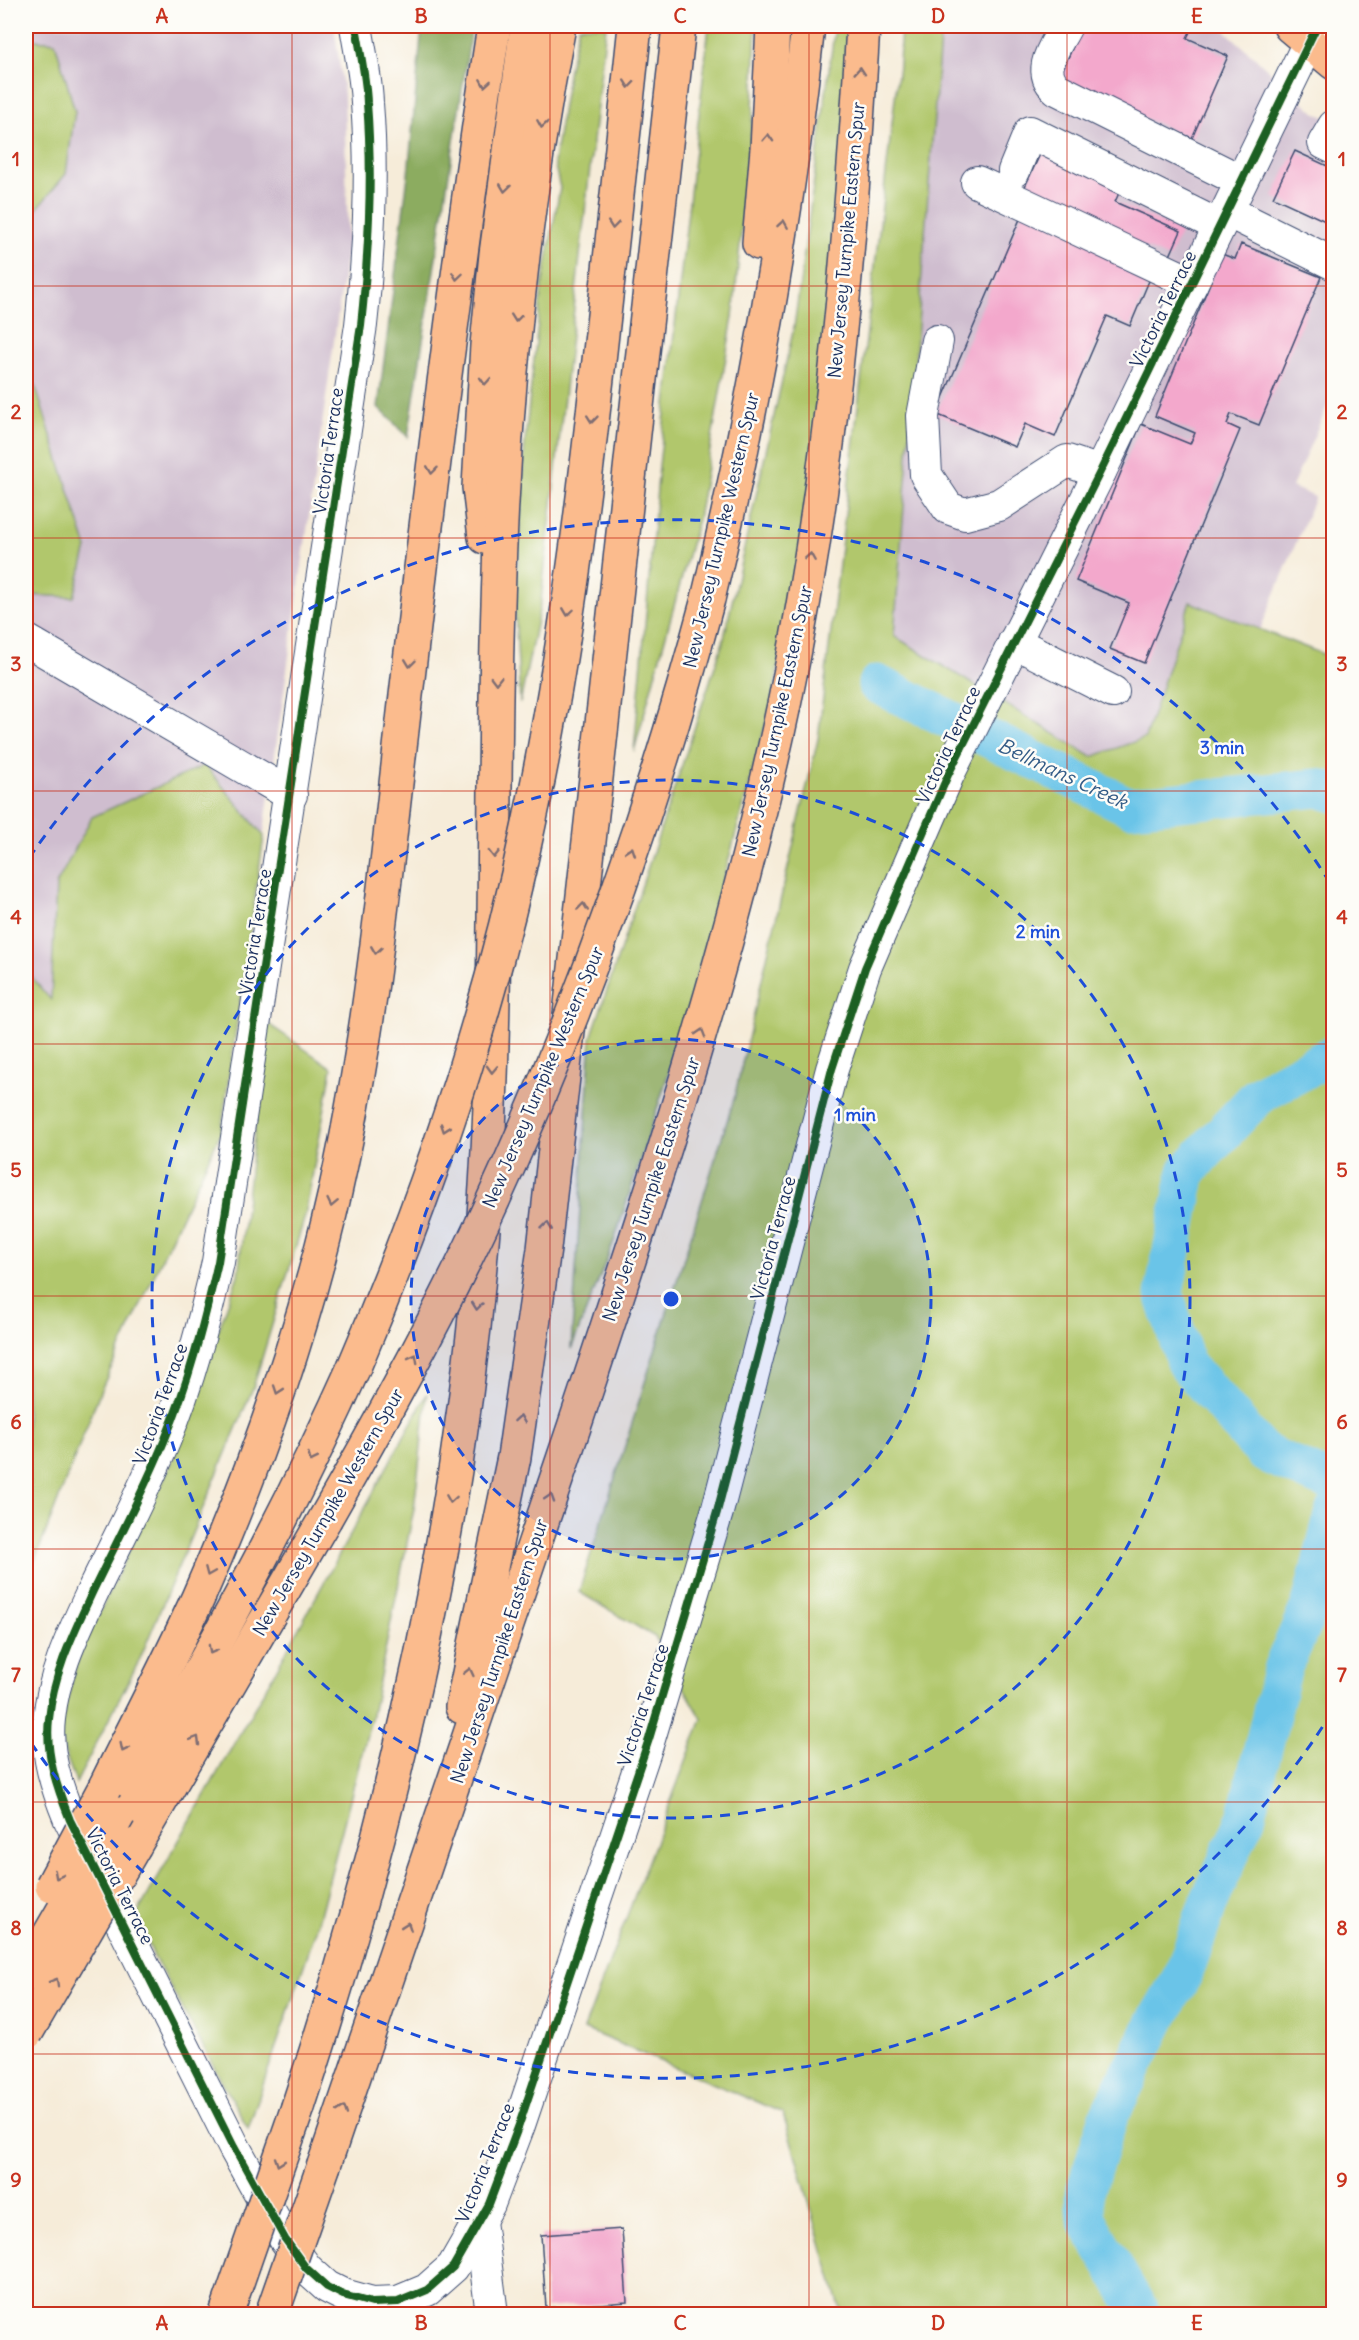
<svg xmlns="http://www.w3.org/2000/svg" width="1359" height="2340" font-family="Delius,sans-serif">
  <style>
    .industrial { fill: #cfbdcf }
    .green { fill: #b1c76c; stroke: #667b65; stroke-width: 1.5 }
    .forest { fill: #8cac60; stroke: #546e5f; stroke-width: 1.5 }
    .lines { fill: none; stroke-linecap: round; stroke-linejoin: round }
    .river { stroke: #6ac4e8; stroke-width: 39 }
    .building { fill: #f3a8cc }
    .minor-casing { stroke: #3c4b70; stroke-width: 34 }
    .major-casing { stroke: #3c4b70; stroke-width: 36 }
    .highway-casing { stroke: #3c4b70; stroke-width: 36 }
    .minor { stroke: #fff; stroke-width: 32 }
    .major { stroke: #fbbb8d; stroke-width: 33 }
    .highway { stroke: #fbbb8d; stroke-width: 33 }
    .highway-bridge-casing { stroke: #3c4b70; stroke-width: 36; stroke-linecap: butt }
    .highway-bridge { stroke: #fbbb8d; stroke-width: 33 }
    .cycleway-casing { stroke: #fdfcf7; stroke-width: 11 }
    .cycleway { stroke: #1b5e20; stroke-width: 8 }
    .oneway { stroke: #806e73 }
    .grid { fill: none; stroke: #c8321e; stroke-width: 1.5; stroke-opacity: 0.55 }
    .ring { fill: none; stroke: #1d4ed8; stroke-width: 3; stroke-dasharray: 10 8 }
    .labels { text-anchor: middle; dominant-baseline: central; stroke-width: 5; stroke-linejoin: round; paint-order: stroke }
    .street-label { font-size: 18px; fill: #1b2f5e; stroke: #fdfcf7 }
    .water-label { font-size: 20px; font-style: italic; fill: #335c87; stroke: #fdfcf7 }
    .centre { fill: #1d4ed8; stroke: #fdfcf7; stroke-width: 3 }
    .ring-label { font-size: 18px; text-anchor: middle; font-weight: bold; fill: #1d4ed8; stroke: #fdfcf7; stroke-width: 5; stroke-linejoin: round; paint-order: stroke }
    .neatline { fill: none; stroke: #c8321e; stroke-width: 2 }
    .grid-label { font-size: 20px; text-anchor: middle; font-weight: bold; fill: #c8321e }
  </style>
  <rect width="100%" height="100%" fill="#fdfcf7"/>
  <filter id="ink" filterUnits="userSpaceOnUse"><feTurbulence type="fractalNoise" baseFrequency=".0167" numOctaves="2"/><feDisplacementMap in="SourceGraphic" scale="12" xChannelSelector="R" yChannelSelector="G"/><feConvolveMatrix kernelMatrix="1 2 1 2 8 2 1 2 1" color-interpolation-filters="sRGB"/></filter>
  <filter id="wash" filterUnits="userSpaceOnUse"><feTurbulence type="fractalNoise" baseFrequency=".008" numOctaves="4" result="noise"/><feDisplacementMap in="SourceGraphic" scale="24" xChannelSelector="R" yChannelSelector="G"/><feGaussianBlur stdDeviation="1.35" result="paint"/><feColorMatrix in="noise" values="0 0 0 0 0 0 0 0 0 0 0 0 0 0 0 0 0 1.4 0 .05"/><feComposite in="paint" operator="in"/></filter>
  <g filter="url(#wash)">
    <rect width="100%" height="100%" fill="#f6ecd9"/>
    <g class="industrial">
      <path d="M 26,26 L 334,26 L 344,94 L 348,243 L 221,1132 L 26,1222 Z"/>
      <path d="M 941,26 L 1220,26 L 1317,114 L 1333,120 L 1333,393 L 1292,487 L 1315,497 L 1260,630 L 1190,603 L 1145,738 L 1092,758 L 894,636 Z"/>
    </g>
    <g class="green">
      <path d="M 579,26 L 606,26 L 541,601 L 520,703 L 515,609 L 525,440 L 542,287 L 560,188 L 554,162 L 569,68 Z"/>
      <path d="M 709,26 L 756,26 L 753,111 L 733,317 L 698,519 L 634,751 L 659,466 Z"/>
      <path d="M 835,26 L 849,26 L 841,326 L 772,701 L 680,1038 L 614,1241 L 571,1349 L 591,1038 L 723,642 L 794,327 Z"/>
      <path d="M 901,26 L 941,26 L 894,636 L 1092,757 L 1145,738 L 1190,602 L 1333,658 L 1333,2314 L 842,2314 L 783,2113 L 584,2029 L 702,1719 L 655,1637 L 579,1592 L 734,1099 L 818,739 L 899,65 Z"/>
      <path d="M 26,39 L 55,42 L 75,111 L 66,174 L 36,210 L 26,201 Z"/>
      <path d="M 26,380 L 34,382 L 87,548 L 74,597 L 26,595 Z"/>
      <path d="M 205,765 L 264,836 L 221,1132 L 100,1392 L 26,1583 L 26,1594 L 26,971 L 51,1000 L 56,885 L 92,817 Z"/>
      <path d="M 267,1023 L 332,1068 L 305,1216 L 253,1388 L 139,1661 L 76,1783 L 58,1734 L 79,1655 L 171,1464 L 238,1275 Z"/>
      <path d="M 427,1394 L 414,1509 L 372,1715 L 316,1930 L 248,2129 L 154,1957 L 137,1914 L 276,1670 Z"/>
    </g>
    <path class="forest" d="M 422,26 L 472,26 L 408,437 L 378,407 L 408,175 Z"/>
    <g class="lines">
      <g class="river">
        <path d="M 877,684 L 1130,807 L 1318,788 L 1334,793"/>
        <path d="M 1334,1054 L 1259,1095 L 1187,1171 L 1164,1294 L 1186,1364 L 1263,1452 L 1334,1484"/>
        <path d="M 1141,2314 L 1086,2219 L 1084,2195 L 1109,2116 L 1156,2021 L 1184,1973 L 1208,1904 L 1246,1818 L 1283,1667 L 1311,1604 L 1334,1513"/>
      </g>
    </g>
    <g id="blocks">
      <g class="building">
        <path d="M 1082,26 L 1193,26 L 1187,38 L 1228,56 L 1192,138 L 1058,81 Z"/>
        <path d="M 1043,148 L 1123,184 L 1115,202 L 1181,231 L 1169,258 L 1022,193 Z"/>
        <path d="M 1295,151 L 1334,169 L 1334,225 L 1273,197 Z"/>
        <path d="M 1023,212 L 1154,269 L 1130,326 L 1107,316 L 1055,437 L 1025,424 L 1015,447 L 936,414 Z"/>
        <path d="M 1241,244 L 1321,277 L 1259,425 L 1231,414 L 1227,424 L 1240,430 L 1144,663 L 1110,649 L 1129,603 L 1076,581 L 1141,424 L 1190,444 L 1195,433 L 1155,416 L 1222,254 L 1235,259 Z"/>
        <path d="M 622,2229 L 627,2302 L 546,2308 L 541,2235 Z"/>
      </g>
    </g>
  </g>
  <g filter="url(#ink)">
    <use href="#blocks" fill-opacity="0" stroke="#3c4b70" stroke-width="1.5"/>
    <g class="lines">
      <defs>
        <g id="minor">
          <path d="M 356,26 C 360,51 366,77 367,103 C 373,178 369,251 361,325 L 218,1262 C 204,1322 189,1382 165,1439 C 143,1493 116,1543 91,1595 C 73,1634 53,1675 49,1719 C 45,1754 57,1788 70,1820 L 234,2147 L 285,2239 L 306,2268 L 327,2287 L 343,2295 L 372,2303 L 398,2302 L 427,2290 L 453,2267 L 489,2204 L 519,2125 L 649,1739 L 717,1512 L 832,1069 L 865,968 L 948,775 L 1100,472 L 1317,26"/>
          <path d="M 1066,26 C 1056,46 1035,70 1057,89 L 1241,181"/>
          <path d="M 1334,126 L 1324,143 L 1334,148"/>
          <path d="M 1014,171 L 1030,132 L 1219,226"/>
          <path d="M 977,182 L 1192,283"/>
          <path d="M 1227,211 L 1334,264"/>
          <path d="M 937,341 L 923,416 L 926,475 L 948,508 L 965,514 L 999,505 L 1067,461 L 1100,472"/>
          <path d="M 26,640 L 291,795"/>
          <path d="M 1014,642 L 1113,692"/>
          <path d="M 480,2221 L 492,2314"/>
        </g>
        <path id="major" d="M 1290,26 L 1334,63"/>
        <g id="highway">
          <path d="M 620,167 L 635,26"/>
          <path d="M 759,243 L 767,149 L 773,26"/>
          <path d="M 485,537 L 479,487 L 487,345 L 496,254 L 527,26"/>
          <path d="M 708,599 C 754,410 787,219 808,26"/>
          <path d="M 462,1707 L 514,1457 L 544,1249 L 679,26"/>
          <path d="M 105,1787 C 136,1724 169,1662 198,1598 C 248,1485 291,1366 322,1246 C 368,1069 384,885 405,704 C 431,478 459,251 494,26"/>
          <path d="M 119,1814 C 203,1668 285,1521 354,1367"/>
          <path d="M 135,1845 L 325,1519"/>
          <path d="M 298,2107 C 397,1808 467,1501 486,1186 C 498,993 492,798 498,604 C 503,410 522,216 559,26"/>
          <path d="M 324,2165 C 409,1919 492,1673 574,1427 C 654,1187 733,948 785,700 C 831,478 850,252 863,26"/>
        </g>
      </defs>
      <use href="#minor" class="minor-casing"/>
      <use href="#major" class="major-casing"/>
      <use href="#highway" class="highway-casing"/>
      <use href="#minor" class="minor"/>
      <use href="#major" class="major"/>
      <use href="#highway" class="highway"/>
      <defs>
        <g id="highway-bridge">
          <path d="M 354,1367 C 429,1192 490,1011 529,824 C 576,607 596,387 620,167"/>
          <path d="M 325,1519 C 383,1418 440,1315 489,1209 C 580,1013 652,808 708,599"/>
          <path d="M 52,1886 L 105,1787"/>
          <path d="M 26,1975 L 119,1814"/>
          <path d="M 26,2033 L 135,1845"/>
          <path d="M 226,2314 L 298,2107"/>
          <path d="M 272,2314 L 324,2165"/>
        </g>
      </defs>
      <use href="#highway-bridge" class="highway-bridge-casing"/>
      <use href="#highway-bridge" class="highway-bridge"/>
      <defs>
        <path id="cycleway" d="M 356,26 C 360,51 366,77 367,103 C 373,178 369,251 361,325 L 218,1262 C 204,1322 189,1382 165,1439 C 143,1493 116,1543 91,1595 C 73,1634 53,1675 49,1719 C 45,1754 57,1788 70,1820 L 234,2147 L 285,2239 L 306,2268 L 327,2287 L 343,2295 L 372,2303 L 398,2302 L 427,2290 L 453,2267 L 489,2204 L 519,2125 L 649,1739 L 717,1512 L 832,1069 L 865,968 L 948,775 L 1100,472 L 1317,26"/>
      </defs>
      <use href="#cycleway" class="cycleway-casing"/>
      <use href="#cycleway" class="cycleway"/>
    </g>
    <defs><path id="oneway-chevron" d="M-2-3.5L2.5 0L-2 3.5" fill="none" stroke-width="1.6" stroke-linecap="round" stroke-linejoin="round" transform="scale(1.5)"/></defs>
    <g class="oneway">
      <use href="#oneway-chevron" transform="translate(860 71) rotate(-86)"/>
      <use href="#oneway-chevron" transform="translate(485 83) rotate(99)"/>
      <use href="#oneway-chevron" transform="translate(629 84) rotate(96)"/>
      <use href="#oneway-chevron" transform="translate(542 124) rotate(99)"/>
      <use href="#oneway-chevron" transform="translate(768 138) rotate(-87)"/>
      <use href="#oneway-chevron" transform="translate(505 188) rotate(98)"/>
      <use href="#oneway-chevron" transform="translate(783 224) rotate(-81)"/>
      <use href="#oneway-chevron" transform="translate(613 225) rotate(96)"/>
      <use href="#oneway-chevron" transform="translate(457 276) rotate(98)"/>
      <use href="#oneway-chevron" transform="translate(516 318) rotate(96)"/>
      <use href="#oneway-chevron" transform="translate(485 381) rotate(94)"/>
      <use href="#oneway-chevron" transform="translate(592 419) rotate(96)"/>
      <use href="#oneway-chevron" transform="translate(432 470) rotate(97)"/>
      <use href="#oneway-chevron" transform="translate(810 557) rotate(-81)"/>
      <use href="#oneway-chevron" transform="translate(568 612) rotate(98)"/>
      <use href="#oneway-chevron" transform="translate(410 663) rotate(97)"/>
      <use href="#oneway-chevron" transform="translate(496 680) rotate(91)"/>
      <use href="#oneway-chevron" transform="translate(631 851) rotate(-71)"/>
      <use href="#oneway-chevron" transform="translate(494 854) rotate(90)"/>
      <use href="#oneway-chevron" transform="translate(583 907) rotate(-84)"/>
      <use href="#oneway-chevron" transform="translate(376 950) rotate(98)"/>
      <use href="#oneway-chevron" transform="translate(701 1033) rotate(-73)"/>
      <use href="#oneway-chevron" transform="translate(492 1069) rotate(92)"/>
      <use href="#oneway-chevron" transform="translate(445 1128) rotate(109)"/>
      <use href="#oneway-chevron" transform="translate(332 1203) rotate(102)"/>
      <use href="#oneway-chevron" transform="translate(547 1226) rotate(-83)"/>
      <use href="#oneway-chevron" transform="translate(477 1306) rotate(96)"/>
      <use href="#oneway-chevron" transform="translate(414 1358) rotate(-62)"/>
      <use href="#oneway-chevron" transform="translate(278 1390) rotate(109)"/>
      <use href="#oneway-chevron" transform="translate(520 1419) rotate(-81)"/>
      <use href="#oneway-chevron" transform="translate(312 1458) rotate(116)"/>
      <use href="#oneway-chevron" transform="translate(550 1498) rotate(-72)"/>
      <use href="#oneway-chevron" transform="translate(451 1499) rotate(99)"/>
      <use href="#oneway-chevron" transform="translate(209 1572) rotate(113)"/>
      <use href="#oneway-chevron" transform="translate(212 1650) rotate(119)"/>
      <use href="#oneway-chevron" transform="translate(469 1672) rotate(-77)"/>
      <use href="#oneway-chevron" transform="translate(196 1740) rotate(-60)"/>
      <use href="#oneway-chevron" transform="translate(124 1748) rotate(116)"/>
      <use href="#oneway-chevron" transform="translate(58 1875) rotate(118)"/>
      <use href="#oneway-chevron" transform="translate(407 1926) rotate(-71)"/>
      <use href="#oneway-chevron" transform="translate(55 1982) rotate(-60)"/>
      <use href="#oneway-chevron" transform="translate(343 2110) rotate(-71)"/>
      <use href="#oneway-chevron" transform="translate(279 2162) rotate(109)"/>
    </g>
  </g>
  <path class="grid" d="M 292,26 L 292,2314M 550,26 L 550,2314M 809,26 L 809,2314M 1067,26 L 1067,2314M 26,286 L 1334,286M 26,538 L 1334,538M 26,791 L 1334,791M 26,1044 L 1334,1044M 26,1296 L 1334,1296M 26,1549 L 1334,1549M 26,1802 L 1334,1802M 26,2054 L 1334,2054"/>
  <circle cx="671" cy="1299" r="260" fill="#1d4ed8" fill-opacity=".12"/>
  <g class="ring">
    <circle cx="671" cy="1299" r="260"/>
    <circle cx="671" cy="1299" r="519"/>
    <path d="M1332 1712A779 779 0 0 1 29 1740M29 858A779 779 0 0 1 1332 886"/>
  </g>
  <g class="labels">
    <g class="street-label">
      <text transform="translate(846 240) rotate(-85)">New Jersey Turnpike Eastern Spur</text>
      <text transform="translate(1163 309) rotate(-64)">Victoria Terrace</text>
      <text transform="translate(328 451) rotate(-82)">Victoria Terrace</text>
      <text transform="translate(721 530) rotate(-77)">New Jersey Turnpike Western Spur</text>
      <text transform="translate(777 721) rotate(-78)">New Jersey Turnpike Eastern Spur</text>
      <text transform="translate(948 745) rotate(-65)">Victoria Terrace</text>
      <text transform="translate(255 932) rotate(-81)">Victoria Terrace</text>
      <text transform="translate(543 1077) rotate(-67)">New Jersey Turnpike Western Spur</text>
      <text transform="translate(651 1189) rotate(-72)">New Jersey Turnpike Eastern Spur</text>
      <text transform="translate(773 1238) rotate(-75)">Victoria Terrace</text>
      <text transform="translate(160 1404) rotate(-70)">Victoria Terrace</text>
      <text transform="translate(328 1512) rotate(-60)">New Jersey Turnpike Western Spur</text>
      <text transform="translate(499 1651) rotate(-72)">New Jersey Turnpike Eastern Spur</text>
      <text transform="translate(643 1705) rotate(-72)">Victoria Terrace</text>
      <text transform="translate(120 1886) rotate(63)">Victoria Terrace</text>
      <text transform="translate(485 2163) rotate(-68)">Victoria Terrace</text>
    </g>
    <g class="water-label">
      <text transform="translate(1063 773) rotate(25)">Bellmans Creek</text>
    </g>
  </g>
  <circle cx="671" cy="1299" r="9" class="centre"/>
  <g class="ring-label">
    <text x="1222" y="754">3 min</text>
    <text x="1038" y="938">2 min</text>
    <text x="855" y="1121">1 min</text>
  </g>
  <rect width="1359" height="2340" fill="none" stroke="#fdfcf7" stroke-width="66"/>
  <rect x="33" y="33" width="1293" height="2274" class="neatline"/>
  <g class="grid-label">
    <text x="162" y="23">A</text>
    <text x="421" y="23">B</text>
    <text x="680" y="23">C</text>
    <text x="938" y="23">D</text>
    <text x="1197" y="23">E</text>
    <text x="16" y="166">1</text>
    <text x="1342" y="166">1</text>
    <text x="16" y="419">2</text>
    <text x="1342" y="419">2</text>
    <text x="16" y="671">3</text>
    <text x="1342" y="671">3</text>
    <text x="16" y="924">4</text>
    <text x="1342" y="924">4</text>
    <text x="16" y="1177">5</text>
    <text x="1342" y="1177">5</text>
    <text x="16" y="1429">6</text>
    <text x="1342" y="1429">6</text>
    <text x="16" y="1682">7</text>
    <text x="1342" y="1682">7</text>
    <text x="16" y="1935">8</text>
    <text x="1342" y="1935">8</text>
    <text x="16" y="2187">9</text>
    <text x="1342" y="2187">9</text>
    <text x="162" y="2330">A</text>
    <text x="421" y="2330">B</text>
    <text x="680" y="2330">C</text>
    <text x="938" y="2330">D</text>
    <text x="1197" y="2330">E</text>
  </g>
</svg>
